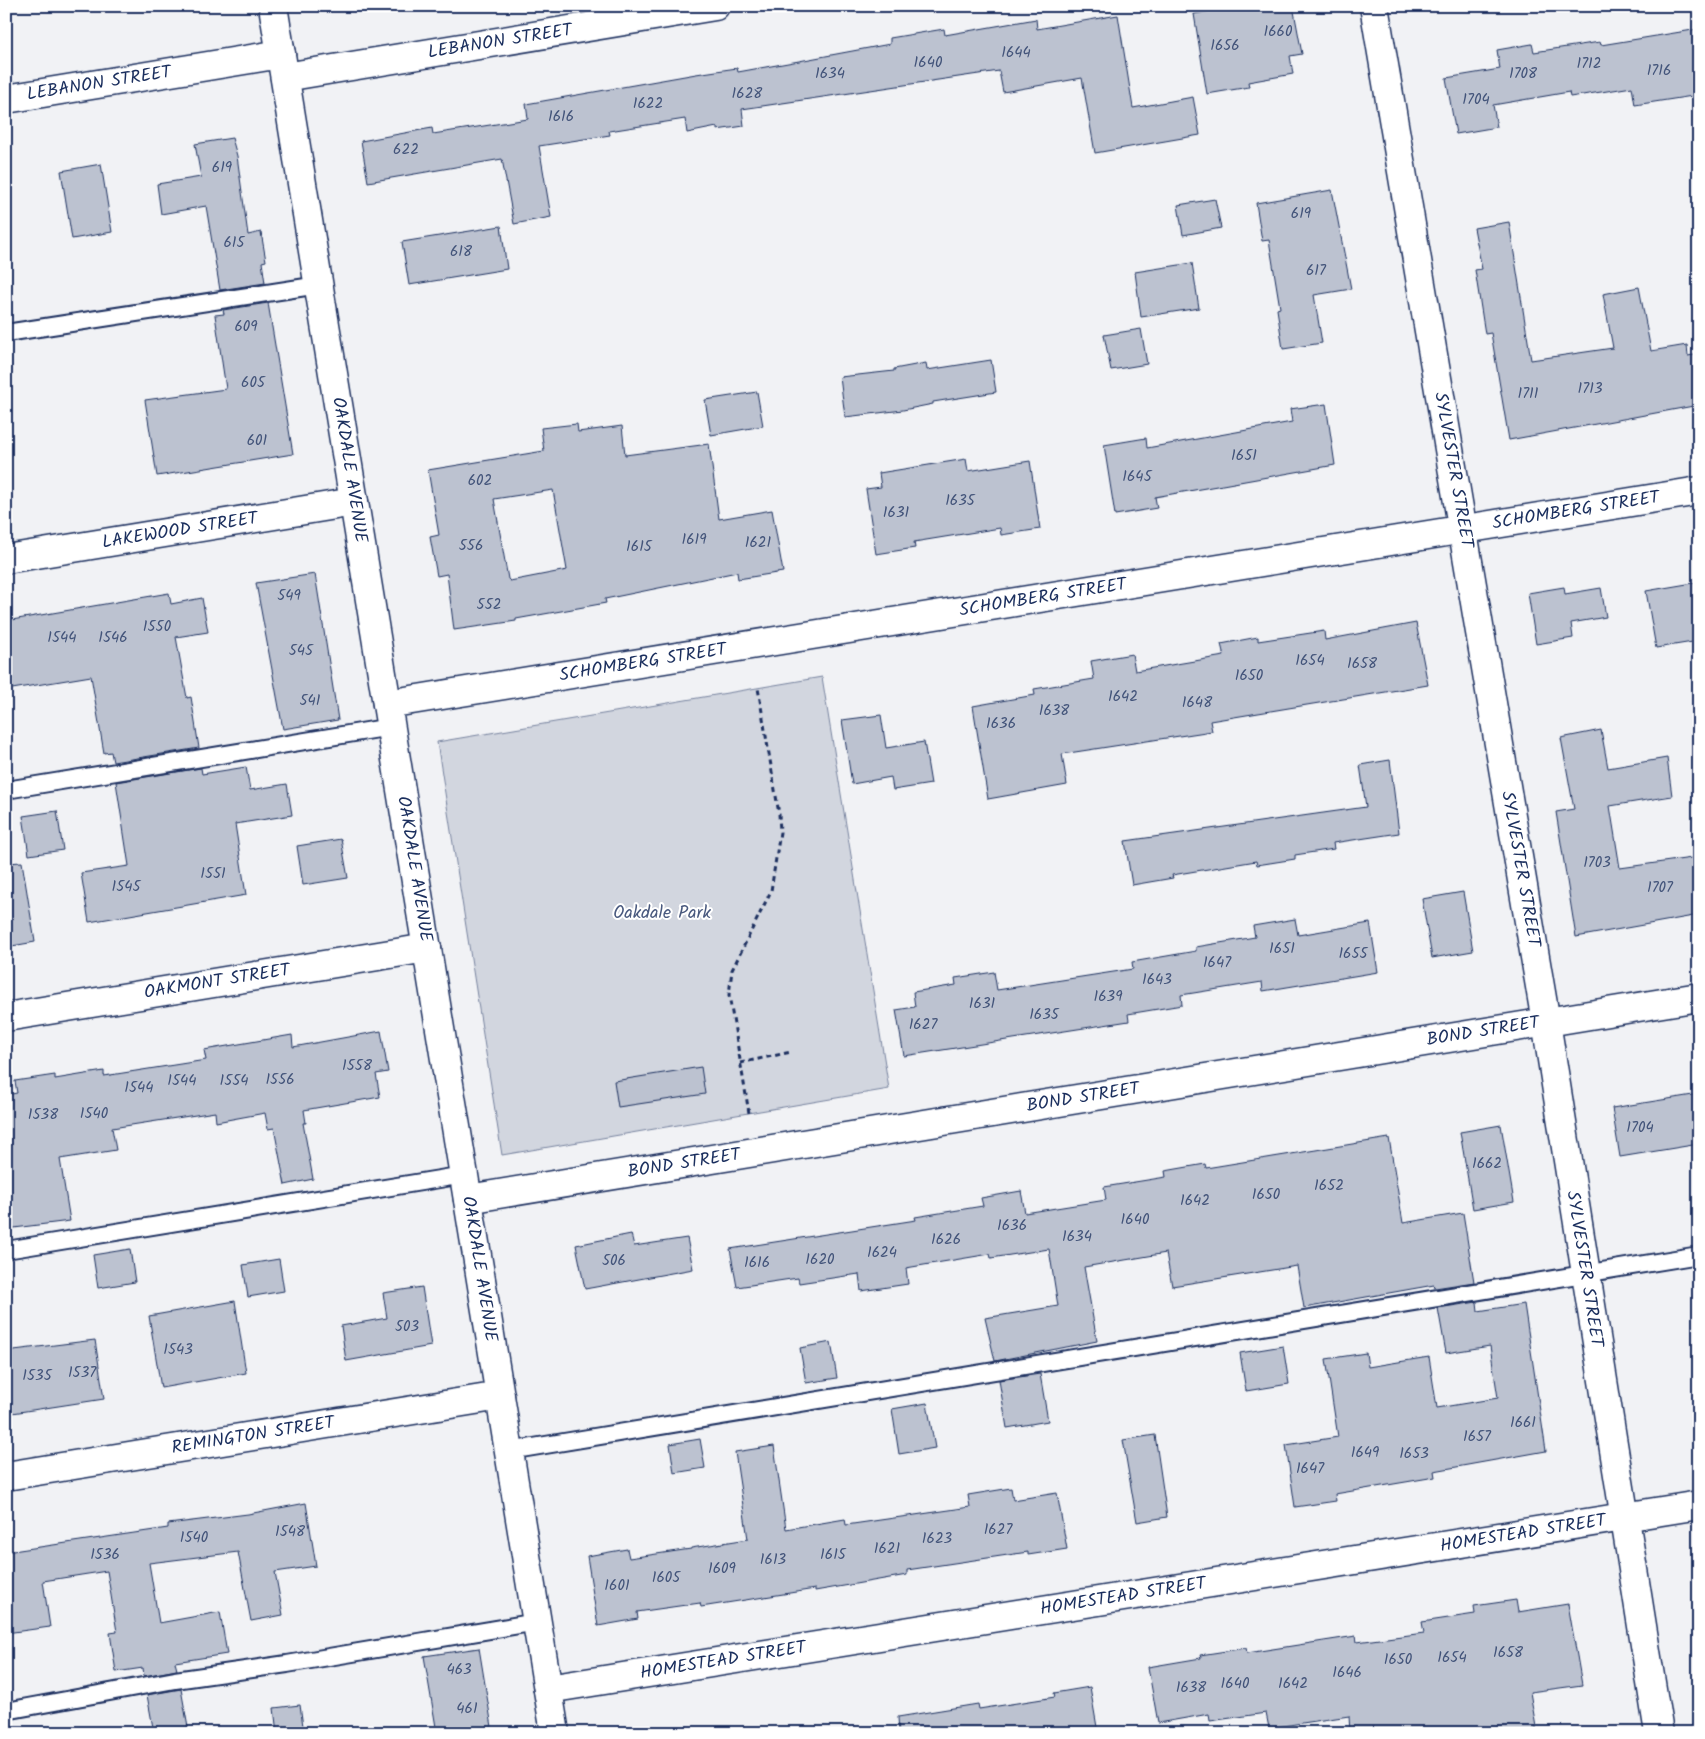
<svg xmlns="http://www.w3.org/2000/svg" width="1705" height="1739" font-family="Kalam,sans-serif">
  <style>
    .green { fill: #d2d6df; stroke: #76829e }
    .building { fill: #bcc2d0; stroke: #1b2f5e; fill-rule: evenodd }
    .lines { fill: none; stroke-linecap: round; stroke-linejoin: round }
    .lane-casing { stroke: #1b2f5e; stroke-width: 20 }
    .street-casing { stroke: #1b2f5e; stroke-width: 31 }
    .secondary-casing { stroke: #1b2f5e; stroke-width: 31 }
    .path { stroke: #1b2f5e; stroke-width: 3; stroke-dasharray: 5 4; stroke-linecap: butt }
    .lane { stroke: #fff; stroke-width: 16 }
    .street { stroke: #fff; stroke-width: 28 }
    .secondary { stroke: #fff; stroke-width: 28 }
    .labels { text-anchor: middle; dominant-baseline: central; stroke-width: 4; stroke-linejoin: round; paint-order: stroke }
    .number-label { font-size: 15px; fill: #43547a }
    .street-label { font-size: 18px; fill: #1b2f5e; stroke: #fff }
    .park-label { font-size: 18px; fill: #49597e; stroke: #fff }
  </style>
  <rect width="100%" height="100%" fill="#f1f2f5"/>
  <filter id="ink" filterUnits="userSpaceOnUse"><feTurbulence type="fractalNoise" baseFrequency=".02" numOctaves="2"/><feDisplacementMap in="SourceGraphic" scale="10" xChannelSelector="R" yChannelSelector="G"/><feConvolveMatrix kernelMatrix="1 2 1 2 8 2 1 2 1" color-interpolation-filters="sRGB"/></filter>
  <g filter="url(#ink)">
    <path class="green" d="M 822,677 L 889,1089 L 502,1155 L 437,742 Z"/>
    <g class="building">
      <path d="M 1241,6 L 1293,6 L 1302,54 L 1290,56 L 1293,74 L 1248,82 L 1249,87 L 1207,94 L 1194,14 Z"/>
      <path d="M 1118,15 L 1133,108 L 1193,97 L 1200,135 L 1095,153 L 1082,78 L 1003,92 L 999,71 L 742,109 L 744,126 L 717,130 L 717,127 L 687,133 L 685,119 L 609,131 L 610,135 L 539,146 L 551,217 L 514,224 L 502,159 L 368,182 L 361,141 L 432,128 L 433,134 L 528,119 L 526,104 L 696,74 L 737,68 L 738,72 L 799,61 L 890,44 L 890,38 L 944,29 L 945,35 L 1036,19 L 1037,29 Z"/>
      <path d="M 1699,29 L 1699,95 L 1635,105 L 1632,87 L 1570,97 L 1569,92 L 1493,105 L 1497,127 L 1456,134 L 1446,78 L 1500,69 L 1497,50 L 1532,44 L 1534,52 L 1600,42 L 1601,45 Z"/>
      <path d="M 232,138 L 237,156 L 248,235 L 261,232 L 266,261 L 262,262 L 265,283 L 220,290 L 206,206 L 161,214 L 157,184 L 201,177 L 195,144 Z"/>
      <path d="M 101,164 L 112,232 L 72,239 L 61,171 Z"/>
      <path d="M 1332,190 L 1351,289 L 1314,295 L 1322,343 L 1283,349 L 1277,309 L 1280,308 L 1269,240 L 1262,241 L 1256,203 Z"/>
      <path d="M 1215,199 L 1221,228 L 1183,235 L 1178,205 Z"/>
      <path d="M 1509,222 L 1531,360 L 1613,348 L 1603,294 L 1639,287 L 1651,351 L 1687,345 L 1688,356 L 1699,354 L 1699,405 L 1509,440 L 1491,333 L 1485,334 L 1475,270 L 1482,269 L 1474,228 Z"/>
      <path d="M 501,226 L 507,269 L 409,285 L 402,242 Z"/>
      <path d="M 1192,263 L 1199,308 L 1141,317 L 1135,272 Z"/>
      <path d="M 268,303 L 293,454 L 157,476 L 145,400 L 226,389 L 215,315 L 224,314 L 223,310 Z"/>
      <path d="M 1141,329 L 1147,364 L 1111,370 L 1104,335 Z"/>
      <path d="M 991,360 L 996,392 L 933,402 L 933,404 L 903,410 L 845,417 L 840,377 L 894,371 L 894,369 L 926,363 L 927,370 Z"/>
      <path d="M 757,392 L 763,426 L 711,435 L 705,400 Z"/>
      <path d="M 1326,404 L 1335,465 L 1155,497 L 1157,508 L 1115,515 L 1104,445 L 1146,438 L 1147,448 L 1292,422 L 1290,409 Z"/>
      <path d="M 577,424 L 578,432 L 622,426 L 625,455 L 709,444 L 719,519 L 772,510 L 783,572 L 738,579 L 737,572 L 605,599 L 606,603 L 516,619 L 516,621 L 454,630 L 447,574 L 437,576 L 430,537 L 439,535 L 428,470 L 544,451 L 541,428 ZM 553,490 L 567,570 L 510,581 L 508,579 L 494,499 Z"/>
      <path d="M 966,459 L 968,471 L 1030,461 L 1040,529 L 1001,535 L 1000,528 L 914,542 L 915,548 L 876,554 L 866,489 L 881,487 L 879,473 Z"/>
      <path d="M 315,574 L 338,720 L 283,729 L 256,583 Z"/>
      <path d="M 1699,582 L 1699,641 L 1656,648 L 1646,591 Z"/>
      <path d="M 1564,587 L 1565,594 L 1601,588 L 1606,617 L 1571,623 L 1573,638 L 1536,644 L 1528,593 Z"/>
      <path d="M 169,593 L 171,604 L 202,598 L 208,632 L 176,637 L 187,698 L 191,697 L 199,748 L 113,762 L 111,752 L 104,753 L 91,676 L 6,690 L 6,621 Z"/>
      <path d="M 1416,623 L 1428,685 L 1210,721 L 1212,731 L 1062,754 L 1067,785 L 988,799 L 973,706 L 1035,695 L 1034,689 L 1094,679 L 1091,661 L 1132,654 L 1135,671 L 1224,656 L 1221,644 L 1258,637 L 1258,641 L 1324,631 L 1325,640 Z"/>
      <path d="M 881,715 L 886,748 L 924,742 L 931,784 L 893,790 L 891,777 L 852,784 L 842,720 Z"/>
      <path d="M 1601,730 L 1608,768 L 1667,758 L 1672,796 L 1610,806 L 1620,868 L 1699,857 L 1699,915 L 1576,937 L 1556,812 L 1574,809 L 1561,738 Z"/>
      <path d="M 1390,760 L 1399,833 L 1333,843 L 1334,849 L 1295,855 L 1295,859 L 1257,865 L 1256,861 L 1172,875 L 1173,878 L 1132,885 L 1125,841 L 1366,807 L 1360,765 Z"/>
      <path d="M 246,767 L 250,790 L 287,784 L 292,815 L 235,824 L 246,895 L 89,922 L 81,873 L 129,866 L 116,782 L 201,768 L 202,774 Z"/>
      <path d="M 57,811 L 63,850 L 29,855 L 23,816 Z"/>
      <path d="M 341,839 L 348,878 L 303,885 L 297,846 Z"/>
      <path d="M 22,862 L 35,942 L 6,947 L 6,863 Z"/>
      <path d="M 1463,892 L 1473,951 L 1432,958 L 1422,899 Z"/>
      <path d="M 1295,919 L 1298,935 L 1370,923 L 1378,972 L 1263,991 L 1262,982 L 1181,995 L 1182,1005 L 1128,1014 L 1129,1021 L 904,1056 L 896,1010 L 915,1007 L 913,992 L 956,985 L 955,978 L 994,972 L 997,990 L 1133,969 L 1132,962 L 1196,951 L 1196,947 L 1255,937 L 1253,926 Z"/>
      <path d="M 381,1031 L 388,1072 L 376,1074 L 380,1097 L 304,1110 L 306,1123 L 303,1123 L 313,1179 L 285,1185 L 274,1128 L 268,1129 L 265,1113 L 216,1122 L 215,1112 L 112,1128 L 116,1150 L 60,1159 L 70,1221 L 6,1229 L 6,1095 L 17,1093 L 15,1081 L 55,1075 L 55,1079 L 104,1071 L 104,1076 L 206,1060 L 204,1050 L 292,1035 L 293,1047 Z"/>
      <path d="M 701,1067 L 705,1094 L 618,1107 L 614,1081 Z"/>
      <path d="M 1699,1094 L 1699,1144 L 1620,1157 L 1612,1108 Z"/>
      <path d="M 1501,1125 L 1514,1202 L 1473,1209 L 1460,1132 Z"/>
      <path d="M 1389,1138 L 1403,1223 L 1463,1213 L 1474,1282 L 1435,1288 L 1434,1285 L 1304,1308 L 1297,1266 L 1172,1286 L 1166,1253 L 1084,1267 L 1097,1341 L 995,1361 L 985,1318 L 1058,1306 L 1049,1249 L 991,1258 L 990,1254 L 906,1268 L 908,1284 L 861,1291 L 859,1274 L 799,1283 L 798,1278 L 737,1287 L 730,1249 L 916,1220 L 915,1217 L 983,1206 L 981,1198 L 1021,1191 L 1025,1213 L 1106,1200 L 1104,1187 L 1166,1177 L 1165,1171 L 1205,1164 L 1206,1168 Z"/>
      <path d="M 631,1234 L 634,1246 L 687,1238 L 693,1269 L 585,1289 L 576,1245 Z"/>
      <path d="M 130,1249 L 135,1282 L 98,1288 L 93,1255 Z"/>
      <path d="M 279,1259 L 284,1291 L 248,1297 L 243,1265 Z"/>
      <path d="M 422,1287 L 431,1346 L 346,1361 L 341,1326 L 387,1318 L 383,1293 Z"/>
      <path d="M 235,1301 L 246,1373 L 161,1388 L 149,1316 Z"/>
      <path d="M 1477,1302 L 1478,1311 L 1524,1304 L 1546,1451 L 1434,1471 L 1435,1477 L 1335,1494 L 1336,1501 L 1295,1507 L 1286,1445 L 1338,1437 L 1326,1359 L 1366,1353 L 1368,1367 L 1429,1357 L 1437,1408 L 1498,1398 L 1490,1346 L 1446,1353 L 1438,1308 Z"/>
      <path d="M 95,1340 L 104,1399 L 6,1414 L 6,1351 Z"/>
      <path d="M 831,1342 L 837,1378 L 806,1383 L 800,1348 Z"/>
      <path d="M 1283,1346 L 1289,1384 L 1246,1391 L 1240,1353 Z"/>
      <path d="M 1040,1374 L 1048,1421 L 1007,1428 L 999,1380 Z"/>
      <path d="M 927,1403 L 935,1448 L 899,1454 L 892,1409 Z"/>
      <path d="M 1155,1435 L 1167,1517 L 1137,1522 L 1123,1440 Z"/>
      <path d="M 700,1439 L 705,1468 L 674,1473 L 670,1444 Z"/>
      <path d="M 774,1446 L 786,1529 L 845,1519 L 846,1525 L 970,1507 L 968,1495 L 1011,1488 L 1013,1500 L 1057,1493 L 1067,1549 L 1028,1555 L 1028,1552 L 907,1570 L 907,1575 L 815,1591 L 815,1589 L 701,1607 L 700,1603 L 637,1612 L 638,1619 L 598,1626 L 587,1556 L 627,1549 L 629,1558 L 691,1549 L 691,1548 L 748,1539 L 735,1452 Z"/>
      <path d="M 306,1503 L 316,1566 L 275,1572 L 283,1615 L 251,1621 L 238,1552 L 149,1563 L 159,1623 L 220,1612 L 227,1654 L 175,1662 L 177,1670 L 144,1676 L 143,1668 L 116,1672 L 110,1633 L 117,1632 L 107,1571 L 43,1581 L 50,1627 L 6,1633 L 6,1552 L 168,1528 L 168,1524 L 248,1514 Z"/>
      <path d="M 1516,1600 L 1518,1612 L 1568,1604 L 1582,1685 L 1530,1692 L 1537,1733 L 1350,1733 L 1349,1716 L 1269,1728 L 1266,1713 L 1210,1721 L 1209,1714 L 1158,1723 L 1148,1667 L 1201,1658 L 1200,1655 L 1246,1648 L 1247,1653 L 1356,1636 L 1357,1642 L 1424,1633 L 1422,1622 L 1475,1614 L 1474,1606 Z"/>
      <path d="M 479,1648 L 492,1727 L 437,1733 L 424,1656 Z"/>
      <path d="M 1090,1687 L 1098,1733 L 899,1733 L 898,1717 L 978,1704 L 979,1709 L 1055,1697 L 1054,1693 Z"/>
      <path d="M 181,1689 L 189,1733 L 154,1733 L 147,1695 Z"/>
      <path d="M 300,1705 L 304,1733 L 277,1733 L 274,1708 Z"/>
    </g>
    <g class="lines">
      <defs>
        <g id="lane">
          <path d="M 6,333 L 319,285"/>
          <path d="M 6,790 L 391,727"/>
          <path d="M 6,1250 L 464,1175"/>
          <path d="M 509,1451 L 1699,1255"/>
          <path d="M 6,1711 L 175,1680 L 287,1664 L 537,1622"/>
        </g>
        <g id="street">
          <path d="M 1374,6 L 1546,1022 L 1659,1733"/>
          <path d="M 285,77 L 715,6"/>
          <path d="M 6,99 L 281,54"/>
          <path d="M 6,559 L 354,502"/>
          <path d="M 387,704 L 1699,491"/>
          <path d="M 6,1017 L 427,948"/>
          <path d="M 468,1199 L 1699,997"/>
          <path d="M 6,1476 L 500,1396"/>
          <path d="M 548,1689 L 1699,1505"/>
        </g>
        <path id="secondary" d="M 273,6 L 555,1733"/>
      </defs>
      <use href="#lane" class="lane-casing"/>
      <use href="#street" class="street-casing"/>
      <use href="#secondary" class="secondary-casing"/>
      <g class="path">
        <path d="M 740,1063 L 791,1052"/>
        <path d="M 749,1113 L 729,995 L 732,970 L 771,891 L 780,832 L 779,814 L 758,688"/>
      </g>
      <use href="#lane" class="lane"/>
      <use href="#street" class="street"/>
      <use href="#secondary" class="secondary"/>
    </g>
  </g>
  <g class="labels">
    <g class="number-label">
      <text x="1278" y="32">1660</text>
      <text x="1225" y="46">1656</text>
      <text x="1016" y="53">1644</text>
      <text x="928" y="63">1640</text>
      <text x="1589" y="64">1712</text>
      <text x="1659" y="71">1716</text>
      <text x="830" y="74">1634</text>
      <text x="1523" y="74">1708</text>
      <text x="747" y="94">1628</text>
      <text x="1476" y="100">1704</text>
      <text x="648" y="104">1622</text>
      <text x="561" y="117">1616</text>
      <text x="406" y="150">622</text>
      <text x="222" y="168">619</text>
      <text x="1301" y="214">619</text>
      <text x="234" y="243">615</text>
      <text x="461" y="252">618</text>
      <text x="1316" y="271">617</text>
      <text x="246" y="327">609</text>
      <text x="253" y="383">605</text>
      <text x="1590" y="389">1713</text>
      <text x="1528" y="394">1711</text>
      <text x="257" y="441">601</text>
      <text x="1244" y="456">1651</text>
      <text x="1137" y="477">1645</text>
      <text x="480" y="481">602</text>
      <text x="960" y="501">1635</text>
      <text x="896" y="513">1631</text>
      <text x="694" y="540">1619</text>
      <text x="758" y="543">1621</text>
      <text x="471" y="546">556</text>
      <text x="639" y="547">1615</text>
      <text x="289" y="596">549</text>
      <text x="489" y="605">552</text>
      <text x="157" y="627">1550</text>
      <text x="62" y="638">1544</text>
      <text x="113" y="638">1546</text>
      <text x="301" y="651">545</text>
      <text x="1310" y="661">1654</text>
      <text x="1362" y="664">1658</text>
      <text x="1249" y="676">1650</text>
      <text x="1123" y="697">1642</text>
      <text x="310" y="701">541</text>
      <text x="1197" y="703">1648</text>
      <text x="1054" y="711">1638</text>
      <text x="1001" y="724">1636</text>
      <text x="1597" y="863">1703</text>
      <text x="213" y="874">1551</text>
      <text x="126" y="887">1545</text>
      <text x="1660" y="888">1707</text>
      <text x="1282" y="949">1651</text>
      <text x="1353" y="954">1655</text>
      <text x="1217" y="963">1647</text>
      <text x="1157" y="980">1643</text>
      <text x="1108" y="997">1639</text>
      <text x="982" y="1004">1631</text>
      <text x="1044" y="1015">1635</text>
      <text x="923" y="1025">1627</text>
      <text x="357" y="1066">1558</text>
      <text x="280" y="1080">1556</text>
      <text x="182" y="1081">1544</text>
      <text x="234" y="1081">1554</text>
      <text x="139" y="1088">1544</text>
      <text x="94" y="1114">1540</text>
      <text x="43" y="1115">1538</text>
      <text x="1640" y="1128">1704</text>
      <text x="1487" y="1164">1662</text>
      <text x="1329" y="1186">1652</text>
      <text x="1266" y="1195">1650</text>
      <text x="1195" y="1201">1642</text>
      <text x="1135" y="1220">1640</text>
      <text x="1012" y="1226">1636</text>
      <text x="1077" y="1237">1634</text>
      <text x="946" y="1240">1626</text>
      <text x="882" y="1253">1624</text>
      <text x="820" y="1260">1620</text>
      <text x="614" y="1261">506</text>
      <text x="757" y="1263">1616</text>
      <text x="407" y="1327">503</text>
      <text x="178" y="1350">1543</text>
      <text x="82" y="1373">1537</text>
      <text x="37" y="1376">1535</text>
      <text x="1523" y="1423">1661</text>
      <text x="1477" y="1437">1657</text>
      <text x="1365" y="1453">1649</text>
      <text x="1414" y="1454">1653</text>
      <text x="1310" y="1469">1647</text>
      <text x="998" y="1530">1627</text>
      <text x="290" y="1532">1548</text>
      <text x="194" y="1538">1540</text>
      <text x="937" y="1539">1623</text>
      <text x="887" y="1549">1621</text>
      <text x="105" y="1555">1536</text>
      <text x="833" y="1555">1615</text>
      <text x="773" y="1560">1613</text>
      <text x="722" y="1569">1609</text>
      <text x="666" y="1578">1605</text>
      <text x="617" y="1586">1601</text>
      <text x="1508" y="1653">1658</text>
      <text x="1452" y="1658">1654</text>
      <text x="1398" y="1660">1650</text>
      <text x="459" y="1670">463</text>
      <text x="1347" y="1673">1646</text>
      <text x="1235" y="1684">1640</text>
      <text x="1293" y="1684">1642</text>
      <text x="1191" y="1688">1638</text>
      <text x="467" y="1709">461</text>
    </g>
    <g class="street-label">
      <text transform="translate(500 42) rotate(-9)">LEBANON STREET</text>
      <text transform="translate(99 84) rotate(-9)">LEBANON STREET</text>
      <text transform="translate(349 470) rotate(81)">OAKDALE AVENUE</text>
      <text transform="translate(1453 470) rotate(80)">SYLVESTER STREET</text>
      <text transform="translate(1576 511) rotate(-9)">SCHOMBERG STREET</text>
      <text transform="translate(180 531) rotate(-9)">LAKEWOOD STREET</text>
      <text transform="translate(1043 598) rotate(-9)">SCHOMBERG STREET</text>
      <text transform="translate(643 663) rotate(-9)">SCHOMBERG STREET</text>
      <text transform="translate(414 869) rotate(81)">OAKDALE AVENUE</text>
      <text transform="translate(1520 869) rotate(80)">SYLVESTER STREET</text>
      <text transform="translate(217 982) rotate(-9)">OAKMONT STREET</text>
      <text transform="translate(1483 1032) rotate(-9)">BOND STREET</text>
      <text transform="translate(1083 1098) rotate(-9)">BOND STREET</text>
      <text transform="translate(684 1164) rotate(-9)">BOND STREET</text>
      <text transform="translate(479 1269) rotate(81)">OAKDALE AVENUE</text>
      <text transform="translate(1584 1269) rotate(81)">SYLVESTER STREET</text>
      <text transform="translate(253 1436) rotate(-9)">REMINGTON STREET</text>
      <text transform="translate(1523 1534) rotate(-9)">HOMESTEAD STREET</text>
      <text transform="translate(1123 1597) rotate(-9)">HOMESTEAD STREET</text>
      <text transform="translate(723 1661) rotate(-9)">HOMESTEAD STREET</text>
    </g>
    <g class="park-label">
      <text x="662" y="913">Oakdale Park</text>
    </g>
  </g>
  <rect width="1705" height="1739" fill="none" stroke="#fff" stroke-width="25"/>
  <rect x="12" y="12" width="1680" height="1714" fill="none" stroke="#1b2f5e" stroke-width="2" filter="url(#ink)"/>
</svg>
